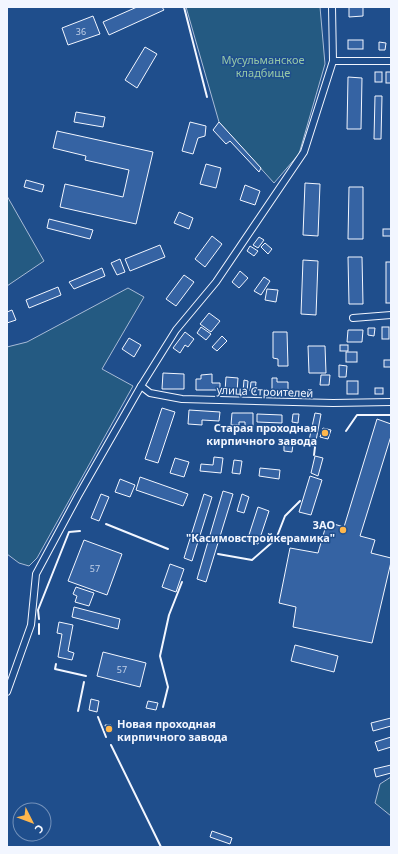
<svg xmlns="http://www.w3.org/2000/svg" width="398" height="854" font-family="'Noto Sans',sans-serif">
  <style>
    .green { fill: #245a82; stroke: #a8bbd7 }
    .building { fill: #3563a3; stroke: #f2f6ff }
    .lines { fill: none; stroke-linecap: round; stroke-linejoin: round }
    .minor-casing { stroke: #f2f6ff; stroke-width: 8 }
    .minor { stroke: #1f4e8c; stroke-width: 6 }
    .wall { stroke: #f2f6ff; stroke-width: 2 }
    .poi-dot { fill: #ffb74d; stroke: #1f4e8c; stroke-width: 1.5 }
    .labels { text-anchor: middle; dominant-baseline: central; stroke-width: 3; stroke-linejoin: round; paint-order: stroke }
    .number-label { font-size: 9px; fill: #c3d1e8 }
    .park-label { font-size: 11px; fill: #97c8a6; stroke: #1f4e8c }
    .street-label { font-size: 11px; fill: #f2f6ff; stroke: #1f4e8c }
    .poi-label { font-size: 11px; font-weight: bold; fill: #f2f6ff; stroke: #1f4e8c; text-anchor: end }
  </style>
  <rect width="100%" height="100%" fill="#1f4e8c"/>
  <g class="green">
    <path d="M 186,7 L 320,7 L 325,64 L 299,154 L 274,183 L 219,122 Z"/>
    <path d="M 7,196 L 44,261 L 7,286 Z"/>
    <path d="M 128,288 L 144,297 L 102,369 L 133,386 L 37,558 L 29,566 L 19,563 L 7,554 L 7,347 L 27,342 Z"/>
    <path d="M 391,777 L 391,816 L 375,803 L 380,784 Z"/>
  </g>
  <g class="building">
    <path d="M 137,7 L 162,7 L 164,10 L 109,35 L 103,22 Z"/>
    <path d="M 349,7 L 363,7 L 363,16 L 349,17 Z"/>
    <path d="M 93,16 L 100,34 L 68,45 L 62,28 Z"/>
    <rect x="348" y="40" width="15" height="9"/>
    <path d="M 379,42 L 386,43 L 385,50 L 379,50 Z"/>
    <path d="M 145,47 L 157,54 L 137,88 L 125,80 Z"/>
    <rect x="375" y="72" width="7" height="10"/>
    <rect x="386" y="72" width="5" height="11"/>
    <path d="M 348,77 L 362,78 L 361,129 L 347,129 Z"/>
    <path d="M 375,96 L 382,96 L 381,139 L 374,139 Z"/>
    <path d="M 76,112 L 105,117 L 103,127 L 74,122 Z"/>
    <path d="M 190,122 L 206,126 L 205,136 L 198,138 L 193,154 L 182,151 Z"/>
    <path d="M 219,122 L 261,168 L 259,172 L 230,141 L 226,144 L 213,130 Z"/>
    <path d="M 57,131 L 153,152 L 136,224 L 60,207 L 65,184 L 123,197 L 129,170 L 85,160 L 86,156 L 53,148 Z"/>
    <path d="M 206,164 L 221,168 L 216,188 L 200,184 Z"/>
    <path d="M 26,180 L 44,185 L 42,192 L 24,187 Z"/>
    <path d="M 305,183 L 320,184 L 318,236 L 303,235 Z"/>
    <path d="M 245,185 L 260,191 L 255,205 L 240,200 Z"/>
    <path d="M 349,187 L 363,187 L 363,239 L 348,239 Z"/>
    <path d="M 179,212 L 193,218 L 189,229 L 174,223 Z"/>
    <path d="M 49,219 L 93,230 L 90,239 L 47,228 Z"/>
    <rect x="383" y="229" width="8" height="7"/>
    <path d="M 212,236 L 222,244 L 205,267 L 195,259 Z"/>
    <path d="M 259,237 L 264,240 L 258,248 L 253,245 Z"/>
    <path d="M 265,243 L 272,249 L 268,254 L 261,247 Z"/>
    <path d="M 160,245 L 165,257 L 130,271 L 125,259 Z"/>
    <path d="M 250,246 L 258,251 L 254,256 L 247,251 Z"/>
    <path d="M 348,257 L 362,257 L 363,304 L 349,304 Z"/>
    <path d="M 120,259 L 125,272 L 117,275 L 111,263 Z"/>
    <path d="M 303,260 L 318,261 L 316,315 L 301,314 Z"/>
    <rect x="386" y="262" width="5" height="41"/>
    <path d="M 102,268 L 105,276 L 74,289 L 69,282 Z"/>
    <path d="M 240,271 L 248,278 L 239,288 L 232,282 Z"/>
    <path d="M 184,275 L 194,282 L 176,306 L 166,299 Z"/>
    <path d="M 264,277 L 270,281 L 261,295 L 254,291 Z"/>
    <path d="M 58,287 L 61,295 L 29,308 L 26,300 Z"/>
    <path d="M 267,289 L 278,290 L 276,302 L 265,300 Z"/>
    <path d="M 12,310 L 16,320 L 7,323 L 7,312 Z"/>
    <path d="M 209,313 L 220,321 L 211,332 L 200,324 Z"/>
    <path d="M 201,327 L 211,334 L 206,340 L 197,333 Z"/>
    <rect x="382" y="327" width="7" height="12"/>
    <path d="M 368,328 L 375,328 L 374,336 L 368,335 Z"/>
    <path d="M 348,330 L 363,330 L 362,342 L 347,342 Z"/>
    <path d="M 185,332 L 194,339 L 188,347 L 185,345 L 180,353 L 173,348 Z"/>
    <path d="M 273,332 L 287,332 L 288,366 L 278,366 L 278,359 L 273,358 Z"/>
    <path d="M 222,336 L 227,341 L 217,351 L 212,347 Z"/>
    <path d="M 129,338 L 141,345 L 134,357 L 122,349 Z"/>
    <rect x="340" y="345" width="8" height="6"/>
    <path d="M 308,346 L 325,346 L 326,373 L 309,373 Z"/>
    <rect x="346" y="352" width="11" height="10"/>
    <rect x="384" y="360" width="7" height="7"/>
    <path d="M 339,365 L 347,366 L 346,377 L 339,377 Z"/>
    <path d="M 163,373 L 184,374 L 184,389 L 162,389 Z"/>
    <path d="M 212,374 L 212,383 L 220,383 L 220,390 L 196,390 L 196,379 L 201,379 L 201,375 Z"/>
    <path d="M 321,375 L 330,375 L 329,385 L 320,385 Z"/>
    <path d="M 226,377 L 238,378 L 237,392 L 225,391 Z"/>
    <path d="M 272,378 L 277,378 L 277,382 L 288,382 L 288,391 L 272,391 Z"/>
    <path d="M 244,380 L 248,381 L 247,392 L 243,392 Z"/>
    <rect x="347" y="381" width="11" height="13"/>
    <path d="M 251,382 L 256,382 L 255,392 L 250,391 Z"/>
    <rect x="375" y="388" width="8" height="6"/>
    <path d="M 162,408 L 175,412 L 158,463 L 145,459 Z"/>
    <path d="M 189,410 L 220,412 L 219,421 L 202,420 L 202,425 L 188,424 Z"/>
    <path d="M 232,413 L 253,413 L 253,428 L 245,428 L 245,422 L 239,422 L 239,425 L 231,425 Z"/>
    <path d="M 315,413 L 321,414 L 315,446 L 308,445 Z"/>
    <path d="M 257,414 L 282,415 L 282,423 L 257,422 Z"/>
    <path d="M 293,414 L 299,414 L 298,423 L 292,422 Z"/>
    <path d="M 377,419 L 391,424 L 391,436 L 360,536 L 375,540 L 371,553 L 391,558 L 391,562 L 372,643 L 293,627 L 296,607 L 279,603 L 290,548 L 318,553 L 327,522 L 344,527 Z"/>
    <path d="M 323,428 L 331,430 L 328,439 L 320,437 Z"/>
    <path d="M 284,444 L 293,444 L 292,452 L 284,451 Z"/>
    <path d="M 315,456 L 323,458 L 318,476 L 311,473 Z"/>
    <path d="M 214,457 L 223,458 L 221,473 L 200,471 L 201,464 L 213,465 Z"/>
    <path d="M 175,458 L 189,462 L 184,477 L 170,473 Z"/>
    <path d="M 234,460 L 242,461 L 240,474 L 232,473 Z"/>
    <path d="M 260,468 L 280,470 L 279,479 L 259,476 Z"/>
    <path d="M 310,476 L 322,480 L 311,515 L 299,512 Z"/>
    <path d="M 140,477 L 188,494 L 183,506 L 136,490 Z"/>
    <path d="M 120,479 L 135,485 L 130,497 L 115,492 Z"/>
    <path d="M 223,491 L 233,494 L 206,582 L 197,579 Z"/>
    <path d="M 101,494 L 109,497 L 99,521 L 91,518 Z"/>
    <path d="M 204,494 L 212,497 L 192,561 L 184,558 Z"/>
    <path d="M 242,494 L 249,497 L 244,513 L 237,511 Z"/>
    <path d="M 258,507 L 269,511 L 258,544 L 247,541 Z"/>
    <path d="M 84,540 L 122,554 L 107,595 L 68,581 Z"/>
    <path d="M 170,564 L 184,569 L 176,592 L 162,587 Z"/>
    <path d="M 76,587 L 94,593 L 89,606 L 75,602 L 77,596 L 73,594 Z"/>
    <path d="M 74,607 L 120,619 L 118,629 L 72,617 Z"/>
    <path d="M 59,622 L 73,625 L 68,651 L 74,653 L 72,660 L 58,657 L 62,634 L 57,633 Z"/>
    <path d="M 295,645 L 338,656 L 334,672 L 291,661 Z"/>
    <path d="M 103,652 L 146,663 L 140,687 L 97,676 Z"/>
    <path d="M 91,699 L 99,701 L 97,712 L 89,710 Z"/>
    <path d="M 148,701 L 158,703 L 156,710 L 146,708 Z"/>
    <path d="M 391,718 L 391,726 L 373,731 L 371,723 Z"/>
    <path d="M 105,725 L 111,725 L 111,732 L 107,732 Z"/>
    <path d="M 391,737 L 391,747 L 378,751 L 375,742 Z"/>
    <path d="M 391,765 L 391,773 L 376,777 L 374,769 Z"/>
    <path d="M 212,831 L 232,838 L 230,844 L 210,837 Z"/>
  </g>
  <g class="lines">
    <defs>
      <g id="minor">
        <path d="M 333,61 L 391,61"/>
        <path d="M 353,318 L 391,315"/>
        <path d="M 141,386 L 150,393 L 182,399 L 333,403 L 391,402"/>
        <path d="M 7,692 L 31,625 L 36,574 L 78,496 L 141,386 L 176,330 L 216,282 L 304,152 L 333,61 L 332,7"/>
      </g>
    </defs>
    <use href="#minor" class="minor-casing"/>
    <use href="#minor" class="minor"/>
    <g class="wall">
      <path d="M 184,7 L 207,97"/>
      <path d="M 346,431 L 357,415 L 391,415"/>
      <path d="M 314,455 L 315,447"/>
      <path d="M 106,524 L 168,549"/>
      <path d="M 218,554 L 252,560 L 276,539 L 285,516 L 300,501"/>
      <path d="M 39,619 L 38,610 L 69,532 L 80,531"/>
      <path d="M 39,634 L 39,624"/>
      <path d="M 56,664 L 55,669 L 86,676"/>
      <path d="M 163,707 L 168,687 L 160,656 L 169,615 L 182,582"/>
      <path d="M 78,711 L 84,682"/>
      <path d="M 98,717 L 106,737"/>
      <path d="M 111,745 L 161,847"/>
    </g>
  </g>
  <g class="poi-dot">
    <circle cx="325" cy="433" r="4"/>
    <circle cx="343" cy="530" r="4"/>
    <circle cx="109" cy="729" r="4"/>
  </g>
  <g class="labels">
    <g class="number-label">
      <text x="81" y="31">36</text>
      <text x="95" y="568">57</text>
      <text x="122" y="669">57</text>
    </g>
    <g class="park-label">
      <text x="263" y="59">Мусульманское<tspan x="263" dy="13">кладбище</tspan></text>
    </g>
    <g class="street-label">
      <text transform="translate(265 391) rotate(2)">улица Строителей</text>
    </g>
    <g class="poi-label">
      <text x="317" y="427">Старая проходная<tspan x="317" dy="13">кирпичного завода</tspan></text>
      <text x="335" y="524">ЗАО<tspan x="335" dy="13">"Касимовстройкерамика"</tspan></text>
      <text x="117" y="723" text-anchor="start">Новая проходная<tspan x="117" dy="13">кирпичного завода</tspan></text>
    </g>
  </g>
  <rect width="398" height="854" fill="none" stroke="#f2f6ff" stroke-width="16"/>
  <g transform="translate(32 822) rotate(132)"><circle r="19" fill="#1f4e8c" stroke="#7391ba"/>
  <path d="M0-3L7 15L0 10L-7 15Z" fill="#ffb74d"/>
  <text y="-6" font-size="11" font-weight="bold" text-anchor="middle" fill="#f2f6ff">С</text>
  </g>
</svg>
